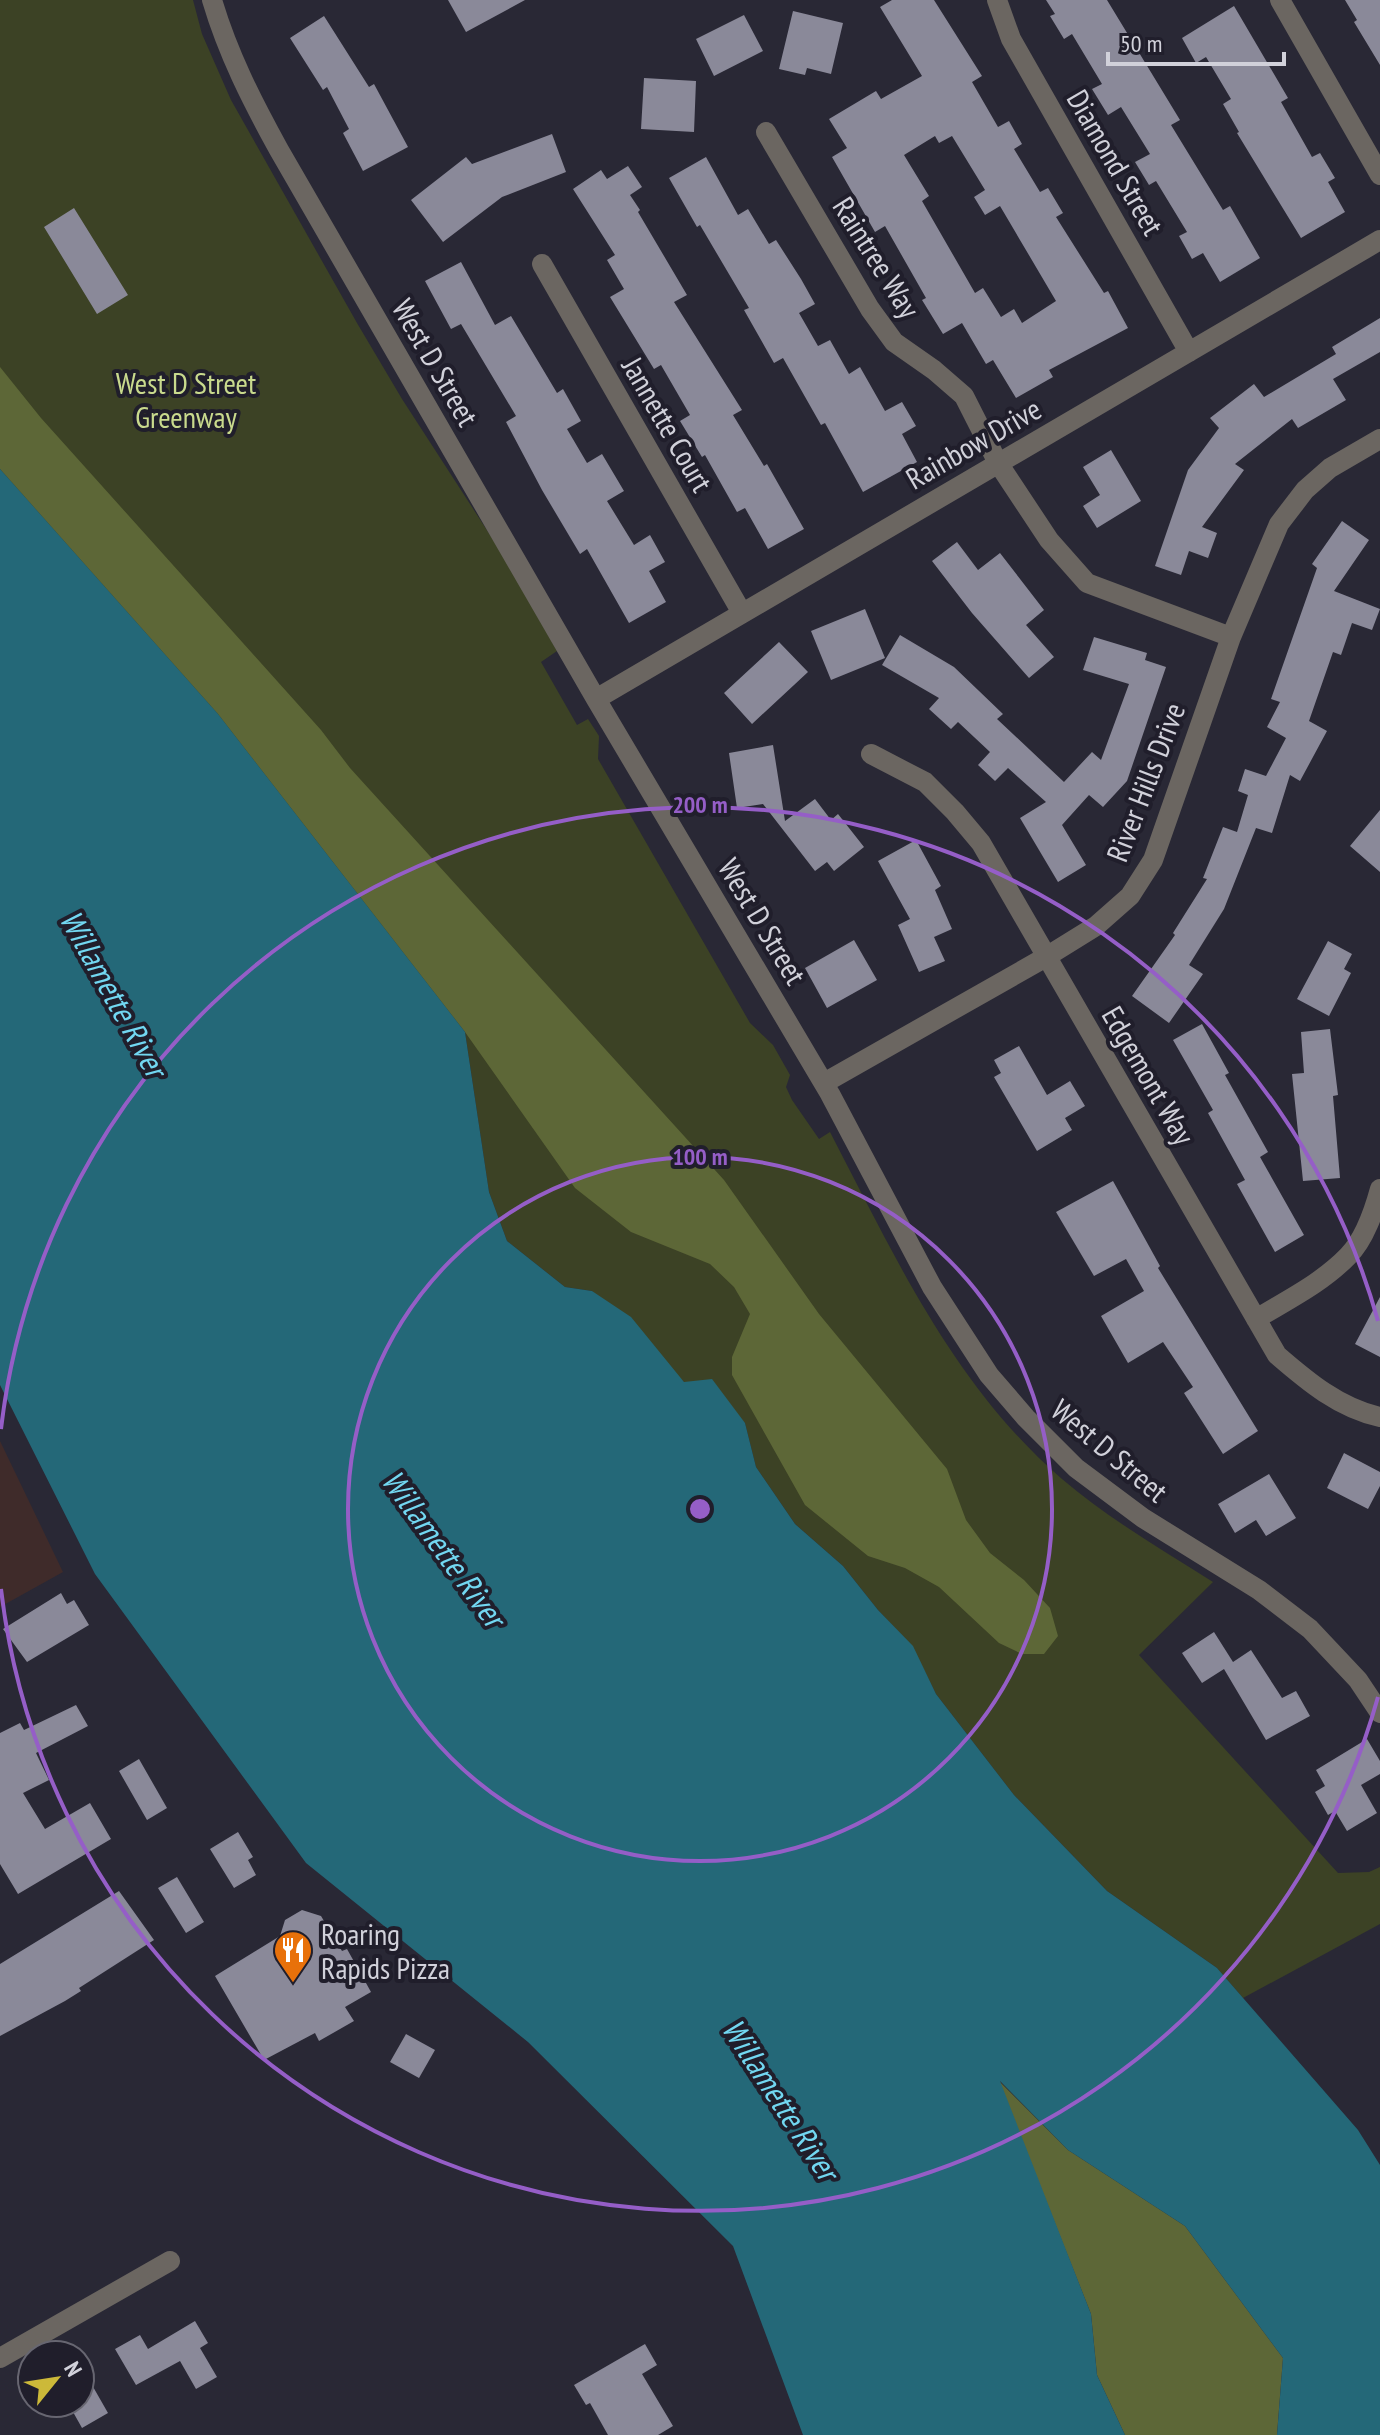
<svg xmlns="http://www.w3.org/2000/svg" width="1380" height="2435" font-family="'PT Sans Narrow',sans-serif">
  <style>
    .industrial { fill: #3f2b2a }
    .green { fill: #3c4225 }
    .forest { fill: #5d6737 }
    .water { fill: #246878 }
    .building { fill: #8a8999; fill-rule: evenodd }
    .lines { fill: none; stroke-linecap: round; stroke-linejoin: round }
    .minor { stroke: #6b6661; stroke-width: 20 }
    .ring { fill: none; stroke: #955ec7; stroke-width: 4 }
    .labels { text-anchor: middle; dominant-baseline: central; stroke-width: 8; stroke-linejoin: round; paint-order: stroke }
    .street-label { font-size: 30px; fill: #d1d1da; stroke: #201e2b }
    .park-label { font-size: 30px; fill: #c9da8d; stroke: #201e2b }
    .poi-label { font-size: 30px; fill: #d1d1da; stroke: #201e2b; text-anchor: start }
    .water-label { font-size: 32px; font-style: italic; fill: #72d7f1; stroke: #201e2b }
    .centre { fill: #955ec7; stroke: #201e2b; stroke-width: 4 }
    .ring-label { font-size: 24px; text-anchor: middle; font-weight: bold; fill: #955ec7; stroke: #201e2b; stroke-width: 8; stroke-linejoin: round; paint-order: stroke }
  </style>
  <rect width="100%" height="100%" fill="#292835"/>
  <path class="industrial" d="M 0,1441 L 63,1572 L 0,1607 Z"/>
  <path class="green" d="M 0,0 L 193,0 L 202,34 L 231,100 L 357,323 L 402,399 L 503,555 L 557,651 L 541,662 L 577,725 L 588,719 L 599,736 L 598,759 L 750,1023 L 773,1045 L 790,1075 L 786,1087 L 792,1100 L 819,1139 L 830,1132 C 895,1257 954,1386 1062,1479 C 1109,1519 1161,1549 1213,1582 L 1139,1655 L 1338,1873 L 1369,1872 L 1380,1867 L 1380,1924 L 1243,1998 L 1217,1968 L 1107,1891 L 1014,1795 L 936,1694 L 912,1646 L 878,1610 L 843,1566 L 795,1524 L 756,1467 L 745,1423 L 684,1382 L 592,1291 L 565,1287 L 507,1241 L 489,1192 L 465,1032 L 0,469 Z"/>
  <path class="forest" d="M 0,367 L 41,418 L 321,730 L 350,768 L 724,1180 L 819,1314 L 947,1469 L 966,1520 L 990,1553 L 1024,1580 L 1050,1608 L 1058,1636 L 1044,1654 L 1022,1654 L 999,1643 L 939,1587 L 905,1568 L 868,1556 L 805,1505 L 732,1375 L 732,1357 L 750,1314 L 734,1287 L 710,1264 L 631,1232 L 575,1188 L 465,1032 L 218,714 L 0,469 Z
    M 998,2080 L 1068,2150 L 1185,2226 L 1283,2358 L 1277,2435 L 1125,2435 L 1097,2375 L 1091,2314 Z"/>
  <path class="water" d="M 0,469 L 218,714 L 465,1032 L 489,1192 L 507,1241 L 565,1287 L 592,1291 L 631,1317 L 684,1382 L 712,1379 L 745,1423 L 756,1467 L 795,1524 L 843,1566 L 878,1610 L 913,1646 L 936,1694 L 1014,1795 L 1107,1891 L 1217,1968 L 1358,2130 L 1380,2165 L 1380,2435 L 1277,2435 L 1283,2358 L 1185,2226 L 1068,2150 L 1000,2081 L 1091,2314 L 1097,2375 L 1125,2435 L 803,2435 L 733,2246 L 528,2042 L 306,1863 L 95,1574 L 0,1385 Z"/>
  <path class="building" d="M 448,0 L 525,0 L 466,32 Z
    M 892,0 L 934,0 L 982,76 L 972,82 L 998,127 L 1009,121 L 1022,144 L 1014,149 L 1040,192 L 1048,188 L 1063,213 L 1056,217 L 1104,293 L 1108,291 L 1128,328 L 1049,370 L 1053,377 L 1016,398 L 993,360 L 986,364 L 962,323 L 943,334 L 922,300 L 926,298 L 885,226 L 875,232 L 832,157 L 847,148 L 829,119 L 876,91 L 881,99 L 922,76 L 880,7 ZM 935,136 L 939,143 L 952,136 L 985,190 L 974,197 L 985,215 L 1000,206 L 1056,301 L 1022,323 L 1014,309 L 1001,317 L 983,288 L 975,293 L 922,201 L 929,196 L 904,155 Z
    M 1046,0 L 1107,0 L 1180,120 L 1171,125 L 1223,210 L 1230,206 L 1260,258 L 1220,282 L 1203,253 L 1192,259 L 1179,236 L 1187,232 L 1156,181 L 1149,185 L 1135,162 L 1150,154 L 1121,107 L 1108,115 L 1092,89 L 1102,84 L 1072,34 L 1064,39 L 1050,16 L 1055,14 Z
    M 1345,0 L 1380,0 L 1380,65 L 1354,22 L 1357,20 Z
    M 1234,6 L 1288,98 L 1281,102 L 1312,157 L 1320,153 L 1335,178 L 1328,182 L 1345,212 L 1301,238 L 1237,133 L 1239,132 L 1223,104 L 1231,99 L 1206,57 L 1196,63 L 1182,38 Z
    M 793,11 L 843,23 L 831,74 L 807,68 L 805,75 L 779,69 Z
    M 744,15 L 763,51 L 714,76 L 696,39 Z
    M 324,16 L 369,87 L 374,84 L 408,147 L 363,171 L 343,133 L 349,129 L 327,87 L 323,90 L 290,38 Z
    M 644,78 L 696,81 L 694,132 L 641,129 Z
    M 552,134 L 566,172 L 502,197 L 443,242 L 411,200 L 466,157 L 472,164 Z
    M 706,157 L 738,215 L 748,209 L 769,244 L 776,240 L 801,279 L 815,304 L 799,313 L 818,346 L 830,340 L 849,374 L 860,367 L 885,411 L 902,402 L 916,426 L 902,434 L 917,462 L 863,492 L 825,423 L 821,425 L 783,358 L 774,363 L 744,310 L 749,308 L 700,225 L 697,227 L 669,178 Z
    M 628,166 L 642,187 L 630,195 L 640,210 L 638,212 L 687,295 L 674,302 L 742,410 L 733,415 L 764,466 L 767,464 L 804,529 L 768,549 L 745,508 L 737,512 L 705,455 L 702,457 L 680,421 L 690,415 L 661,365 L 654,369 L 610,297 L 624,289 L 607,260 L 615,255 L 573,189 L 601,170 L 607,179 Z
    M 74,208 L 128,295 L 97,314 L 44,227 Z
    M 461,262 L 495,325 L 511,316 L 557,393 L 563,389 L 581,421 L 567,429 L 587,463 L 602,454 L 624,491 L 607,501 L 634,545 L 650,535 L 665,562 L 649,571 L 666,602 L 629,623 L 587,549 L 580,554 L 542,490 L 506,422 L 516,416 L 461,324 L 451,329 L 425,281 Z
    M 1380,318 L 1380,352 L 1333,379 L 1346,400 L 1298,428 L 1292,419 L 1235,464 L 1244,470 L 1202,527 L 1217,533 L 1208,558 L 1189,551 L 1181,575 L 1155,566 L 1188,470 L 1219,428 L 1210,418 L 1254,384 L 1264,397 L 1336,354 L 1332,347 Z
    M 1111,450 L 1141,501 L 1097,528 L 1083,506 L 1100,495 L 1083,467 Z
    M 1342,521 L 1369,540 L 1334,591 L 1380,609 L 1372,630 L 1352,623 L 1341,655 L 1333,652 L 1309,721 L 1327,731 L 1300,781 L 1290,775 L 1272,833 L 1256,828 L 1224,909 L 1189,965 L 1203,974 L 1169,1023 L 1132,996 L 1175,935 L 1173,933 L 1207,879 L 1203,878 L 1223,827 L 1237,832 L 1248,795 L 1238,791 L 1245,769 L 1266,776 L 1286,738 L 1267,727 L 1280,702 L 1271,699 L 1317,568 L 1312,564 Z
    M 957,542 L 978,570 L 1000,553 L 1044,610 L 1026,625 L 1054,657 L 1029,678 L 972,613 L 932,561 Z
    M 865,609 L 885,658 L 831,680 L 811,631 Z
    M 900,635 L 954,667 L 1003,714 L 997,719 L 1064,782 L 1092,752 L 1101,760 L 1129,684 L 1083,670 L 1094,637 L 1147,653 L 1145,660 L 1166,667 L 1127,781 L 1103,807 L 1089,795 L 1062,825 L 1086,865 L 1058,882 L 1020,818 L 1046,802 L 1008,768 L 995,781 L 978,765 L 990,752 L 958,722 L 951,729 L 929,709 L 939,698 L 882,665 Z
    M 779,642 L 808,672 L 752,724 L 724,693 Z
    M 773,745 L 785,821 L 815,799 L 831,820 L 838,814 L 864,847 L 834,871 L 827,862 L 815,871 L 763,804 L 737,808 L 729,753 Z
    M 1380,810 L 1380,872 L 1350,846 Z
    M 916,840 L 941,886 L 935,890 L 952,929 L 934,937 L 945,961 L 919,972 L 898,925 L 910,919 L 878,861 Z
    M 854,940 L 877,980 L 827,1008 L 805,968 Z
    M 1328,941 L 1352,954 L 1344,969 L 1351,973 L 1329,1016 L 1297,999 Z
    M 1202,1024 L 1229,1073 L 1225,1075 L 1268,1152 L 1260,1157 L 1304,1235 L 1275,1252 L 1237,1184 L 1245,1180 L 1208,1113 L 1213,1110 L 1173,1040 Z
    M 1330,1029 L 1338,1095 L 1333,1096 L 1340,1178 L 1303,1181 L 1292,1074 L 1304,1073 L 1301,1032 Z
    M 1019,1046 L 1047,1095 L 1070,1081 L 1085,1106 L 1065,1118 L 1072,1130 L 1037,1151 L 994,1077 L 1001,1073 L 994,1060 Z
    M 1113,1181 L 1160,1266 L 1158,1268 L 1258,1431 L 1223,1454 L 1184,1393 L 1193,1387 L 1163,1342 L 1128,1363 L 1101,1316 L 1144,1291 L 1126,1259 L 1094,1276 L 1056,1212 Z
    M 1380,1297 L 1380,1357 L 1355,1344 Z
    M 1344,1453 L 1380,1472 L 1380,1486 L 1368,1509 L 1327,1488 Z
    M 1269,1474 L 1296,1518 L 1266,1536 L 1256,1520 L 1235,1533 L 1218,1504 Z
    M 61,1593 L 67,1604 L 74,1600 L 89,1625 L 27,1662 L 3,1629 Z
    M 1214,1632 L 1233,1662 L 1251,1650 L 1282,1698 L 1296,1691 L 1310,1716 L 1266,1740 L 1224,1669 L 1202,1683 L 1182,1653 Z
    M 76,1705 L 88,1726 L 36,1753 L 49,1780 L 23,1793 L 45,1829 L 90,1803 L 111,1839 L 18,1894 L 0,1864 L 0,1733 L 20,1723 L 24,1730 Z
    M 1367,1739 L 1380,1761 L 1380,1774 L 1361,1785 L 1377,1813 L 1347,1831 L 1335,1811 L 1328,1815 L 1315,1792 L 1325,1786 L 1316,1770 Z
    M 139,1759 L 167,1808 L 147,1820 L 119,1771 Z
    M 238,1832 L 253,1857 L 248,1860 L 256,1875 L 234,1888 L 210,1849 Z
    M 177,1877 L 204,1922 L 186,1933 L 158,1888 Z
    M 119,1891 L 154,1940 L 79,1988 L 81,1991 L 65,2001 L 0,2036 L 0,1964 Z
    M 302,1910 L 321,1916 L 342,1951 L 347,1949 L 371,1992 L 345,2007 L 354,2021 L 319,2041 L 315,2033 L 264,2060 L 215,1976 L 280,1936 L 285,1920 Z
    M 406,2034 L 435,2050 L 419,2078 L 390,2062 Z
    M 195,2321 L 208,2343 L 200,2348 L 217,2377 L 196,2389 L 180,2361 L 136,2385 L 115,2349 L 140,2335 L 148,2349 Z
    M 645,2344 L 657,2365 L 642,2374 L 673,2426 L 658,2435 L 608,2435 L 590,2403 L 586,2405 L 574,2385 Z
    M 80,2364 L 108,2413 L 82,2428 L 68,2403 L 80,2403 Z"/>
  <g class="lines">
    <path class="minor" d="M 212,0 C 228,54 252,101 279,150 L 596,699 L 830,1094 L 932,1287 L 989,1375 L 1026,1418 L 1076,1468 L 1143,1518 L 1259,1590 L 1310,1629 L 1358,1680 L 1380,1713
      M 997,0 L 1011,39 L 1189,352
      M 1280,0 L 1380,175
      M 766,132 L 870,309 L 894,342 L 934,370 L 964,396 L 998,463 L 1049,540 L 1087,583 L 1231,637
      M 542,264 L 742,613
      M 596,699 L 1380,240
      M 871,754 L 925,782 L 955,812 L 981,843 L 1277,1355 C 1307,1381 1339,1408 1380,1417
      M 824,1083 L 1046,957 L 1096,926 L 1130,896 L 1153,860 L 1231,637 L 1279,524 L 1305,490 L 1330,468 L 1380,439
      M 1256,1319 C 1287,1300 1322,1283 1348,1256 C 1365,1239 1374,1211 1380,1189
      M 0,2358 L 170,2261"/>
  </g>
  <g class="ring">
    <circle cx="700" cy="1509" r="352"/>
    <path d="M1378 1697A704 704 0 0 1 1 1589M1 1429A704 704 0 0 1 1378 1321"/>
  </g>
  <defs>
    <symbol id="restaurant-pin" viewBox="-11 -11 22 30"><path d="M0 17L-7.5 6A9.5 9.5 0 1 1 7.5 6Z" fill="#e8710a" stroke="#201e2b"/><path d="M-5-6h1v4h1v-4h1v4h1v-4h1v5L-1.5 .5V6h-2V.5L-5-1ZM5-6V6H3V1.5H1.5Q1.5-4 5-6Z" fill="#fff"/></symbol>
  </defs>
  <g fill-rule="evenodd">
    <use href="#restaurant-pin" x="271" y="1928" width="44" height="60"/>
  </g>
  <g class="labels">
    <g class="street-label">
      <text transform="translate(1116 162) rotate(60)">Diamond Street</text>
      <text transform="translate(877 257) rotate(58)">Raintree Way</text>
      <text transform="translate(436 362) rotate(60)">West D Street</text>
      <text transform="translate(668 424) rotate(60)">Jannette Court</text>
      <text transform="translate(973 443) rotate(-30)">Rainbow Drive</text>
      <text transform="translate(1145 782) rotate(-69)">River Hills Drive</text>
      <text transform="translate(763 921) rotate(59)">West D Street</text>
      <text transform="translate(1149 1075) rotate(60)">Edgemont Way</text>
      <text transform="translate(1110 1450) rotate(40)">West D Street</text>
    </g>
    <g class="park-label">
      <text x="186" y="382">West D Street<tspan x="186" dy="34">Greenway</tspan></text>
    </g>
    <g class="poi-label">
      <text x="321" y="1933">Roaring<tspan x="321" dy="34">Rapids Pizza</tspan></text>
    </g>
    <g class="water-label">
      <text transform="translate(114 993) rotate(61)">Willamette River</text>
      <text transform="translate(444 1548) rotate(54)">Willamette River</text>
      <text transform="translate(781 2099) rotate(57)">Willamette River</text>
    </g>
  </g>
  <circle cx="700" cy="1509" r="12" class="centre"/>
  <g class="ring-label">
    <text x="700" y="813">200 m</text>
    <text x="700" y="1165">100 m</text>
  </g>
  <g transform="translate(56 2379) rotate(60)"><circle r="38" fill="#201e2b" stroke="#676671" stroke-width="2"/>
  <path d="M0-6L14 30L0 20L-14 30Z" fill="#ccb939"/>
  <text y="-12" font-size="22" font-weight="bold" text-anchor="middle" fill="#d1d1da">N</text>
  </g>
  <path d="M1108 52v12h176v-12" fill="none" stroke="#d1d1da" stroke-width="4"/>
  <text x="1120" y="52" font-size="24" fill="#d1d1da" stroke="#201e2b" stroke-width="6" paint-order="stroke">50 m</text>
</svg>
